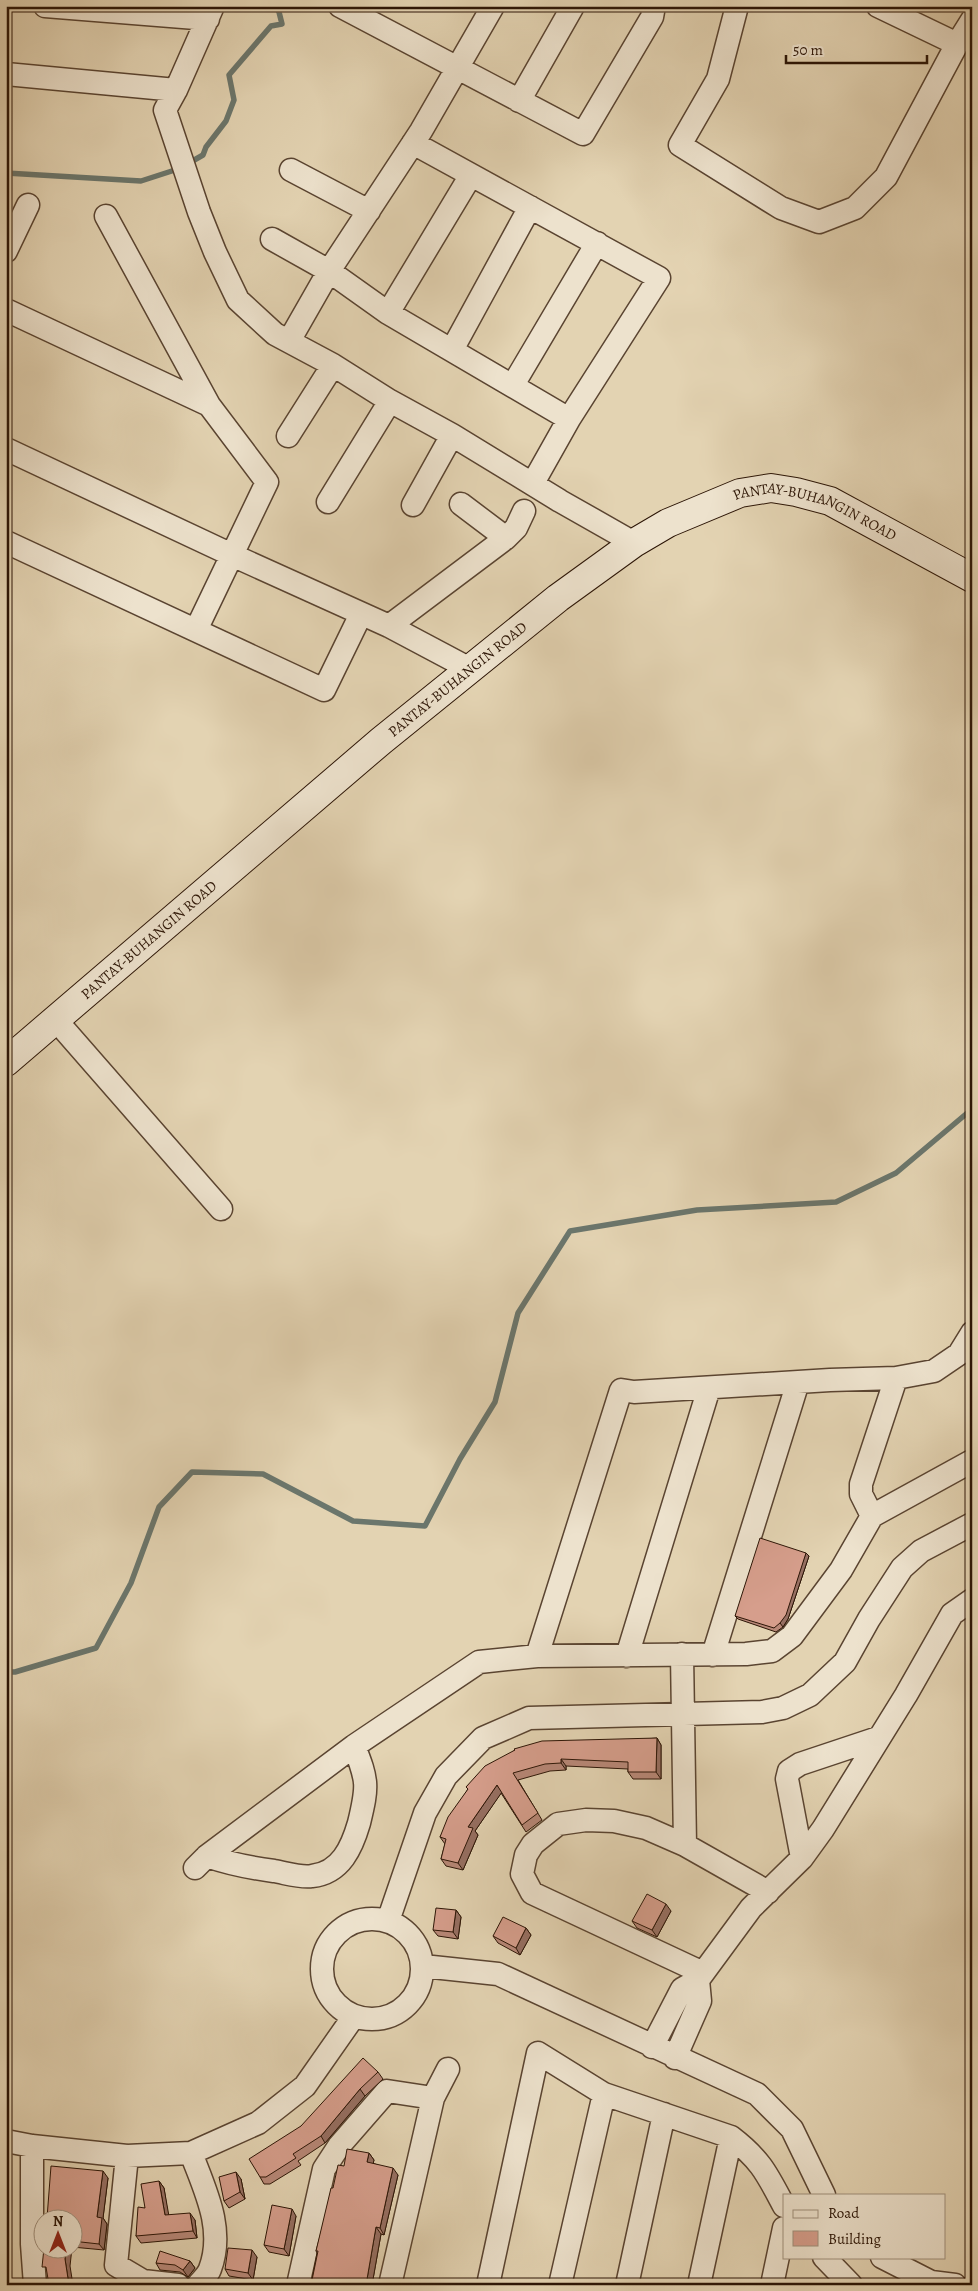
<svg xmlns="http://www.w3.org/2000/svg" width="978" height="2291" font-family="Alegreya,serif">
  <style>
    .lines { fill: none; stroke-linecap: round; stroke-linejoin: round }
    .stream { stroke: #6b766c; stroke-width: 5.5 }
    .street-casing { stroke: #5a4431; stroke-width: 25 }
    .secondary-casing { stroke: #2c1506; stroke-width: 30 }
    .street { stroke: #ede2cd; stroke-width: 22 }
    .secondary { stroke: #ede2cd; stroke-width: 28 }
    .wall { fill: #b88878; stroke: #2c1506 }
    .shaded-wall { fill: #966f62; stroke: #2c1506 }
    .building { fill: #d69e8c; stroke: #2c1506 }
    .labels { text-anchor: middle; dominant-baseline: central; stroke-width: 4; stroke-linejoin: round; paint-order: stroke }
    .street-label { font-size: 15px; fill: #2c1506; stroke: #ede2cd }
  </style>
  <rect width="100%" height="100%" fill="#e3d3b2"/>
  <filter id="stains"><feTurbulence type="fractalNoise" baseFrequency=".004" numOctaves="4"/><feColorMatrix values="0 0 0 0 .2 0 0 0 0 .09 0 0 0 0 .02 0 0 0 .5 -.17"/></filter>
  <radialGradient id="worn" r=".72"><stop offset=".6" stop-color="#630" stop-opacity="0"/><stop offset="1" stop-color="#630" stop-opacity=".3"/></radialGradient>
  <g class="lines">
    <path class="stream" d="M 189,163 L 203,155 L 206,147 L 226,121 L 234,100 L 229,75 L 271,26 L 282,24 L 279,12 L 275,6
      M 6,173 L 141,181 L 178,169
      M 6,1672 L 15,1672 L 96,1648 L 131,1583 L 159,1507 L 192,1472 L 263,1474 L 353,1521 L 425,1526 L 460,1459 L 495,1402 L 518,1313 L 570,1231 L 697,1210 L 836,1202 L 896,1173 L 972,1109"/>
    <defs>
      <path id="street" d="M 45,6 L 208,19
        M 213,6 L 176,90 L 165,110 L 199,212 L 215,252 L 238,300 L 275,334 L 333,365 L 288,436
        M 340,6 L 583,134 L 652,17 L 654,6
        M 737,6 L 718,79 L 680,145 L 781,208 L 819,222 L 855,208 L 886,177 L 957,44 L 972,20
        M 878,6 L 957,44
        M 6,74 L 176,90
        M 519,101 L 573,6
        M 291,170 L 369,211
        M 106,216 L 209,405 L 267,482 L 196,630
        M 272,239 L 329,271 L 388,313 L 569,419 L 659,278 L 413,143
        M 6,251 L 28,205
        M 6,310 L 209,405
        M 388,313 L 471,175
        M 289,341 L 329,271 L 421,131 L 493,6
        M 452,350 L 530,207
        M 333,365 L 390,401
        M 513,385 L 597,243
        M 452,435 L 560,501 L 634,543
        M 6,449 L 232,555 L 389,626 L 470,669
        M 533,483 L 569,419
        M 328,502 L 390,401 L 452,435 L 413,505
        M 461,504 L 506,538
        M 6,542 L 324,690 L 361,614
        M 389,626 L 506,538 L 516,528 L 524,511
        M 55,1019 L 221,1209
        M 872,1516 L 861,1494 L 861,1484 L 896,1378
        M 682,1654 L 685,1845
        M 713,1655 L 798,1382
        M 537,1656 L 621,1390 L 634,1392 L 830,1380 L 896,1378 L 934,1371 L 959,1354 L 972,1333
        M 627,1656 L 709,1388
        M 207,1856 C 230,1864 251,1868 274,1871 C 286,1873 301,1878 312,1876 C 341,1873 352,1847 359,1823 C 368,1786 368,1781 354,1746
        M 802,1858 L 787,1779 L 789,1771 L 800,1764 L 878,1738
        M 195,1868 L 207,1856 L 354,1746 L 479,1662 L 537,1656 L 746,1654 L 772,1651 L 792,1636 L 841,1570 L 872,1516 L 972,1461
        M322 1969a50 50 0 1 1 100 0a50 50 0 1 1-100 0Z
        M 388,1921 L 425,1813 L 446,1776 L 483,1738 L 529,1718 L 762,1712 L 783,1708 L 810,1695 L 845,1662 L 869,1619 L 902,1568 L 921,1551 L 972,1524
        M 423,1966 L 498,1974 L 757,2094 L 792,2129 L 824,2195
        M 703,1973 L 532,1893 L 522,1874 L 526,1855 L 533,1844 L 558,1824 L 586,1820 L 614,1821 L 646,1828 L 685,1845 L 768,1892
        M 652,2047 L 682,1989 L 698,1980 L 751,1908 L 802,1858 L 823,1829 L 906,1695 L 952,1614 L 972,1600
        M 675,2058 L 700,2001 L 698,1980
        M 6,2141 L 32,2146 L 127,2156 L 191,2153 L 258,2123 L 305,2086 L 354,2016
        M 32,2146 L 32,2244 L 35,2285
        M 191,2153 C 205,2190 225,2229 210,2269 C 208,2275 202,2280 198,2285
        M 127,2156 L 116,2265 L 143,2281 L 178,2285
        M 824,2257 L 851,2285
        M 882,2257 L 931,2282 L 955,2285
        M 298,2285 L 324,2169 L 339,2146 L 387,2091 L 433,2098
        M 390,2285 L 433,2098 L 448,2069
        M 488,2285 L 538,2053 L 604,2094 L 731,2137 C 761,2160 767,2174 784,2206
        M 560,2285 L 604,2094
        M 627,2285 L 664,2114
        M 699,2285 L 731,2137
        M 772,2285 L 784,2228"/>
      <g id="secondary">
        <path id="s1" d="M 6,1062 L 381,741 L 558,598 L 634,543 L 668,523 L 740,493 L 771,488 L 796,492 L 830,501 L 972,578"/>
      </g>
    </defs>
    <use href="#street" class="street-casing"/>
    <use href="#secondary" class="secondary-casing"/>
    <use href="#street" class="street"/>
    <use href="#secondary" class="secondary"/>
  </g>
  <path class="wall" d="M 806,1553 L 809,1556 L 788,1619 L 783,1627 L 776,1632 L 738,1619 L 735,1616 Z
    M 657,1738 L 661,1745 L 661,1779 L 633,1779 L 628,1772 L 628,1769 L 566,1766 L 566,1770 L 550,1771 L 518,1780 L 542,1820 L 526,1832 L 501,1793 L 475,1831 L 478,1835 L 463,1870 L 446,1866 L 441,1859 L 445,1844 L 440,1837 L 468,1789 L 466,1787 L 515,1750 Z
    M 456,1910 L 461,1917 L 458,1939 L 438,1936 L 433,1930 Z
    M 671,1911 L 657,1937 L 637,1928 L 632,1921 Z
    M 526,1928 L 531,1935 L 520,1955 L 498,1943 L 493,1936 Z
    M 378,2072 L 383,2079 L 365,2096 L 325,2143 L 298,2161 L 301,2165 L 270,2184 L 264,2184 L 260,2177 L 301,2126 Z
    M 369,2153 L 374,2160 L 373,2163 L 398,2175 L 384,2235 L 381,2234 L 372,2285 L 311,2285 L 317,2253 L 316,2251 L 333,2188 Z
    M 108,2178 L 103,2218 L 107,2224 L 104,2250 L 72,2247 L 72,2218 Z
    M 241,2179 L 245,2199 L 229,2208 L 224,2201 Z
    M 159,2181 L 164,2188 L 168,2215 L 195,2220 L 197,2238 L 141,2243 L 136,2236 L 145,2208 Z
    M 296,2216 L 289,2256 L 269,2252 L 264,2245 Z
    M 257,2257 L 253,2280 L 229,2276 L 225,2269 Z
    M 190,2261 L 195,2268 L 188,2277 L 180,2272 L 160,2270 L 156,2263 Z"/>
  <path class="shaded-wall" d="M 806,1553 L 809,1556 L 788,1619 L 783,1627 L 780,1623 Z
    M 657,1738 L 661,1745 L 661,1779 L 656,1772 Z
    M 561,1759 L 566,1766 L 566,1770 L 561,1763 Z
    M 497,1785 L 502,1792 L 475,1831 L 478,1835 L 463,1870 L 458,1863 L 468,1827 Z
    M 666,1904 L 671,1911 L 657,1937 L 652,1930 Z
    M 456,1910 L 461,1917 L 458,1939 L 453,1932 Z
    M 526,1928 L 531,1935 L 520,1955 L 516,1948 Z
    M 360,2089 L 365,2096 L 325,2143 L 321,2136 Z
    M 369,2153 L 374,2160 L 372,2169 L 367,2162 Z
    M 393,2168 L 398,2175 L 384,2235 L 380,2228 Z
    M 103,2171 L 108,2178 L 103,2218 L 107,2224 L 104,2250 L 99,2244 L 97,2217 Z
    M 236,2172 L 241,2179 L 245,2199 L 240,2192 Z
    M 159,2181 L 164,2188 L 170,2222 L 165,2215 Z
    M 292,2209 L 296,2216 L 289,2256 L 284,2249 Z
    M 190,2213 L 195,2220 L 197,2238 L 193,2231 Z
    M 376,2227 L 381,2234 L 372,2285 L 366,2285 Z
    M 66,2248 L 72,2248 L 70,2266 L 73,2285 L 69,2285 L 65,2259 Z
    M 252,2250 L 257,2257 L 253,2280 L 248,2273 Z
    M 190,2261 L 195,2268 L 188,2277 L 183,2270 Z"/>
  <path class="building" d="M 760,1538 L 806,1553 L 786,1615 L 780,1623 L 774,1628 L 735,1616 Z
    M 657,1738 L 656,1772 L 628,1772 L 628,1762 L 561,1759 L 561,1763 L 545,1764 L 513,1773 L 538,1813 L 522,1825 L 497,1785 L 468,1827 L 473,1828 L 458,1863 L 441,1859 L 446,1839 L 440,1837 L 448,1817 L 468,1789 L 466,1787 L 485,1766 L 515,1750 L 514,1749 L 542,1741 Z
    M 647,1894 L 666,1904 L 652,1930 L 632,1921 Z
    M 436,1908 L 456,1910 L 453,1932 L 433,1930 Z
    M 503,1917 L 526,1928 L 516,1948 L 493,1936 Z
    M 363,2058 L 378,2072 L 360,2089 L 321,2136 L 293,2154 L 296,2158 L 266,2177 L 260,2177 L 249,2159 L 301,2126 Z
    M 347,2149 L 369,2153 L 367,2162 L 393,2168 L 380,2228 L 376,2227 L 366,2285 L 345,2285 L 332,2282 L 331,2285 L 311,2285 L 318,2251 L 316,2251 L 331,2188 L 333,2188 L 338,2165 L 344,2166 Z
    M 51,2166 L 103,2171 L 97,2217 L 102,2218 L 99,2244 L 72,2241 L 72,2218 L 47,2218 Z
    M 236,2172 L 240,2192 L 224,2201 L 219,2177 Z
    M 159,2181 L 165,2215 L 190,2213 L 193,2231 L 136,2236 L 138,2207 L 145,2208 L 141,2184 Z
    M 272,2205 L 292,2209 L 284,2249 L 264,2245 Z
    M 44,2248 L 66,2248 L 65,2259 L 69,2285 L 49,2285 L 46,2267 L 42,2267 Z
    M 228,2248 L 252,2250 L 248,2273 L 225,2269 Z
    M 160,2251 L 190,2261 L 183,2270 L 175,2265 L 156,2263 Z"/>
  <g class="labels">
    <g class="street-label">
      <text stroke="none"><textPath href="#s1" startOffset="1012">PANTAY-BUHANGIN ROAD</textPath></text>
      <text stroke="none"><textPath href="#s1" startOffset="592">PANTAY-BUHANGIN ROAD</textPath></text>
      <text stroke="none"><textPath href="#s1" startOffset="188">PANTAY-BUHANGIN ROAD</textPath></text>
    </g>
  </g>
  <rect width="978" height="2291" fill="none" stroke="#e3d3b2" stroke-width="25"/>
  <rect x="8" y="8" width="963" height="2276" fill="none" stroke="#2c1506" stroke-width="2.5"/>
  <rect x="12" y="12" width="953" height="2266" fill="none" stroke="#2c1506"/>
  <rect x="783" y="2194" width="162" height="65" fill="#ede2cd" stroke="#a0907d"/>
  <rect x="793" y="2210" width="25" height="8" fill="#ede2cd" stroke="#a0907d"/>
  <text x="828" y="2218" font-size="15" fill="#2c1506">Road</text>
  <rect x="793" y="2231" width="25" height="15" fill="#d69e8c" stroke="#a0907d"/>
  <text x="828" y="2244" font-size="15" fill="#2c1506">Building</text>
  <g transform="translate(58 2234)"><circle r="24" fill="#ede2cd" stroke="#a0907d"/>
  <path d="M0-4L9 19L0 12L-9 19Z" fill="#8f2418"/>
  <text y="-8" font-size="14" font-weight="bold" text-anchor="middle" fill="#2c1506">N</text>
  </g>
  <path d="M786 55v8h141v-8" fill="none" stroke="#2c1506" stroke-width="2.5"/>
  <text x="793" y="55" font-size="15" fill="#2c1506" stroke="#ede2cd" stroke-width="4" paint-order="stroke">50 m</text>
  <rect width="100%" height="100%" filter="url(#stains)"/>
  <rect width="100%" height="100%" fill="url(#worn)"/>
</svg>
